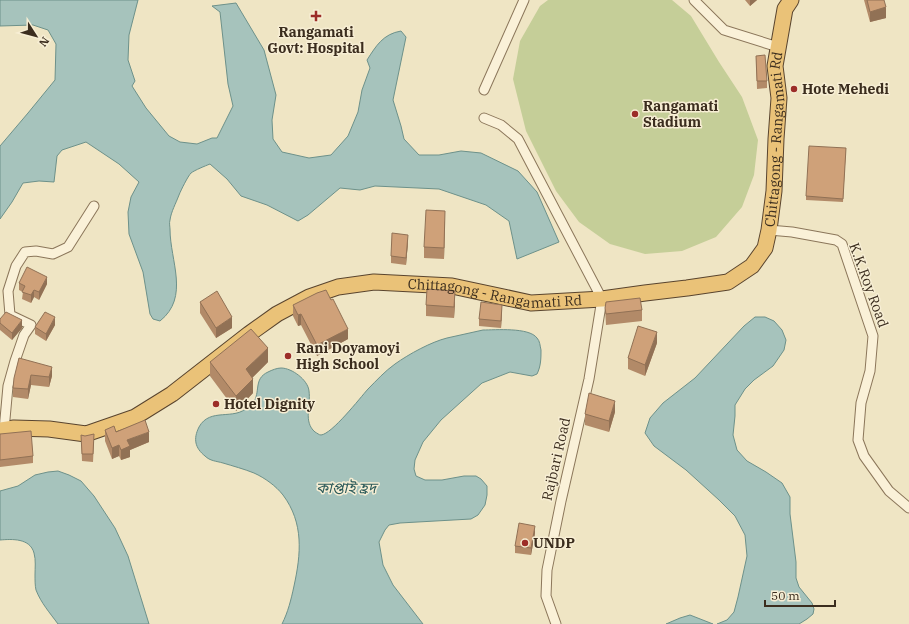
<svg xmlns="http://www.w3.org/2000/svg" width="909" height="624" font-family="'IBM Plex Serif','Noto Sans Bengali',serif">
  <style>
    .green { fill: #c5ce98 }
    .water { fill: #a6c3bc; stroke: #6d918a }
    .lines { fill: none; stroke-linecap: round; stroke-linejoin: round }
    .minor-casing { stroke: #8b765a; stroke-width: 11 }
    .trunk-casing { stroke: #59442e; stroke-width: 17 }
    .minor { stroke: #faf1d8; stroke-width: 9 }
    .trunk { stroke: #eac278; stroke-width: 15 }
    .wall { fill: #b28a68 }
    .shaded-wall { fill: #917155 }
    .building { fill: #cfa179; stroke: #917155 }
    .poi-dot { fill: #9c2d28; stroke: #f7eed4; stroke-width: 1.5 }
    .labels { text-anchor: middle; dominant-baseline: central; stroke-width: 3; stroke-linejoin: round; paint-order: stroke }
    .poi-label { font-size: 14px; font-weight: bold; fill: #3b2d1e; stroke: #f7eed4; text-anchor: start }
    .street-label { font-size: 14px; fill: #3b2d1e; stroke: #f7eed4 }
    .water-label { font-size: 15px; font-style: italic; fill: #2d5b5a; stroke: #f7eed4 }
  </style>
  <rect width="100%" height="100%" fill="#efe5c4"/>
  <path class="green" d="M 548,0 L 672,0 L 691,16 L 719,62 L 742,97 L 758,140 L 754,175 L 742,207 L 716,237 L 682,251 L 645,254 L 610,244 L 579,222 L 556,191 L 526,131 L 513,79 L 520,41 L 540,6 Z"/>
  <path class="water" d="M 0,0 L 138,0 L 129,35 L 128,60 L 135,81 L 132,86 L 146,108 L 169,136 L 180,142 L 197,144 L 212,138 L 217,138 L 233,106 L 228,84 L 220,12 L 212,6 L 236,3 L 264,50 L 276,95 L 272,120 L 273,139 L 282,152 L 309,158 L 331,155 L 348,136 L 358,112 L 362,90 L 370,68 L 367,60 C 376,46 383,34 401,31 L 406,37 L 393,100 L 401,126 L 404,139 L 419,155 L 439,155 L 461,151 L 481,153 L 518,171 L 537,192 L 559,242 L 517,259 L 509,221 L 486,205 L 439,189 L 375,186 L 360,190 L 340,188 L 308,215 L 298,221 L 267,205 L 241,196 L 227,179 L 210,164 C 205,166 195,170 191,173 C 188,176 181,190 179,195 C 176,203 171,212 170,220 C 169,223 170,227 170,229 C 170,261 190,297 160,321 L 153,319 L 150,314 L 143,272 L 129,234 L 128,212 L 131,197 L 139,182 L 119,164 L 86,142 L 62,150 L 57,156 L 54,182 L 39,181 L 23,183 L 12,202 L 0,219 L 0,146 L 28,113 L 55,80 L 56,44 L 48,30 L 33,25 L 0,26 Z
    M 755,317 L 765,317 L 774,321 L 782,330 L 786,340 L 784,350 L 773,366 L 754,380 L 745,389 L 735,405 L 735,416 L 733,435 L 737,450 L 747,461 L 766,472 L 782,483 L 790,497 L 790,514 L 796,562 L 796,578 L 799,587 L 812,603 L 814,609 L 813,614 L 807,619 L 799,624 L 717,624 L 727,620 L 734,612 L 738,597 L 747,556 L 745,535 L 735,516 L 719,500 L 686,470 L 654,446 L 645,433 L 650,418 L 663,403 L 695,378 L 744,326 Z
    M 483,330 C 495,330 529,327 537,338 C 540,341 540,346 541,350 C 541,358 541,366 537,374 L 532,376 L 510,372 L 482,383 L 441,420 L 423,442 L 415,460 L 414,469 L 416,476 L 425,480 L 442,480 L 464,476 L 476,476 L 481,479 L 487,486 L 487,495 L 485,505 L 478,515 L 471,519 L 400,523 L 389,525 L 385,530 L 379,542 L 383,565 L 393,585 L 423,624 L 282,624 C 288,612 291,600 294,586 C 301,554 304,523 283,495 C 276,486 265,478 254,473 C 244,469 233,466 223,463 C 216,461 210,461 205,456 C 195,448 193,439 199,427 C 210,407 234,421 248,407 C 250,406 251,404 253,403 C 261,392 253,379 268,372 C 272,370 277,368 281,368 C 292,368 308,380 309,391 C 311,405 303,422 315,432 C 317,433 319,435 321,435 C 332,434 360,398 368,389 C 376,381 385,371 395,364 C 409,354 431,342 447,338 C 459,335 471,333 483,330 Z
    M 58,471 L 69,475 L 81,481 L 94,496 L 115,528 L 128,556 L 149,624 L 58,624 C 50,613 41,603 36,590 C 35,586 35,580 35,575 C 35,568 36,560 34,553 C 30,538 12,539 0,540 L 0,491 L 18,486 L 35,475 L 48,472 Z
    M 690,615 L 713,624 L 666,624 L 680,618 Z"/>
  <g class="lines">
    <defs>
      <path id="minor" d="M 694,0 L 724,30 L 778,47
        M 484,90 L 524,0
        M 484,118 L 501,125 L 518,139 L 602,299 L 589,379 L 561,501 L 547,570 L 546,596 L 556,624
        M 769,230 L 792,232 L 836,240 L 842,244 L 873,336 L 870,371 L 861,403 L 858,440 L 864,456 L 889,491 L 909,508
        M 4,430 L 8,386 L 15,361 L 24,335 L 31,325 L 10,315 L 8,291 L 16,266 L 25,252 L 36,251 L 53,254 L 68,247 L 94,206"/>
      <g id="trunk">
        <path id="s1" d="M 0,430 L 14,428 L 49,429 L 86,434 L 135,417 L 172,394 L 249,334 L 277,314 L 309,297 L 338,287 L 374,282 L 452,286 L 531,303 L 602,299 L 645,293 L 687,288 L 728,282 L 752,266 L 765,248 L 769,230 L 774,191 L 776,139 L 779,98 L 775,66 L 785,9 L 791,0"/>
      </g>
    </defs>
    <use href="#minor" class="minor-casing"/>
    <use href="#trunk" class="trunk-casing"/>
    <use href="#minor" class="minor"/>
    <use href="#trunk" class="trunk"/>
  </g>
  <path class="wall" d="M 745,0 L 757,0 L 750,6 Z
    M 864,0 L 884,0 L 886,18 L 870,22 Z
    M 756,56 L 767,81 L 767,88 L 757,89 Z
    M 846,148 L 843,202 L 806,200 L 806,196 Z
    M 445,221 L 444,259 L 424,258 L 424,247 Z
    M 408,242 L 406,265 L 391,263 L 391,256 Z
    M 19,283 L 47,284 L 39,300 L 34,297 L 31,303 L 22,299 L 23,292 L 19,290 Z
    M 200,302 L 232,328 L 216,338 L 200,313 Z
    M 455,302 L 454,318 L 426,316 L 426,305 Z
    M 293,305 L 348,339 L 317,356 L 301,325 L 298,326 L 293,316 Z
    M 605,308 L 642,310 L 642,321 L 606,325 Z
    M 502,312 L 501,328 L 479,326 L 479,319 Z
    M 0,319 L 22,328 L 12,340 L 0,330 Z
    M 55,325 L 46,341 L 35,334 L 35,327 Z
    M 657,343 L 645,376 L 628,369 L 628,358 Z
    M 19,358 L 52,376 L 49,387 L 31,385 L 28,399 L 13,397 L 13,388 Z
    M 210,362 L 268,362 L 252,378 L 253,393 L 236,411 L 210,376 Z
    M 615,412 L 609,432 L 585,425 L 585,414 Z
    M 105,430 L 116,432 L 149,442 L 130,450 L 130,457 L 121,460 L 119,456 L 112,459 L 105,441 Z
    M 0,434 L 33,456 L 33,463 L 0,467 Z
    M 81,435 L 94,442 L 93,462 L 82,461 Z
    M 535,533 L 531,555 L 515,553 L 515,546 Z"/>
  <path class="shaded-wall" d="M 750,0 L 757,0 L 750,6 Z
    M 886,7 L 886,18 L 870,22 L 870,12 Z
    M 445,211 L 445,221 L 444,259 L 444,248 Z
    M 408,235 L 408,242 L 406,265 L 406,258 Z
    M 47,277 L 47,284 L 39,300 L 39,292 Z
    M 34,290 L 34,297 L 31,303 L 31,295 Z
    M 455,291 L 455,302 L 454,318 L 454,307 Z
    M 502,305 L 502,312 L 501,328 L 501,321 Z
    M 301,314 L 301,325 L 298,326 L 298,315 Z
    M 55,317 L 55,325 L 46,341 L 46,334 Z
    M 232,317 L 232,328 L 216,338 L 216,328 Z
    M 22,320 L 22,328 L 12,340 L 12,333 Z
    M 348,329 L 348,339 L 317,356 L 317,345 Z
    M 657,332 L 657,343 L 645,376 L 645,365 Z
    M 268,348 L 268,362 L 246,384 L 246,369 Z
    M 52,367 L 52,376 L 49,387 L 49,377 Z
    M 31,375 L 31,385 L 28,399 L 28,389 Z
    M 253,379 L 253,393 L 236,411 L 236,396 Z
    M 615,401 L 615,412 L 609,432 L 609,421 Z
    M 149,432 L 149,442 L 130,450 L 130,457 L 121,460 L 121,450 L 127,440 Z
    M 119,445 L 119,456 L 112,459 L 112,448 Z
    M 535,526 L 535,533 L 531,555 L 531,548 Z"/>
  <path class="building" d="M 867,0 L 884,0 L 886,7 L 870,12 Z
    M 765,55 L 767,81 L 757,81 L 756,56 Z
    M 809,146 L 846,148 L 843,199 L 806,196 Z
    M 426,210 L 445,211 L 444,248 L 424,247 Z
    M 392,233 L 408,235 L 406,258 L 391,256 Z
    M 27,267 L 47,277 L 39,292 L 34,290 L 31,295 L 22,292 L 25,286 L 19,283 Z
    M 427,289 L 455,291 L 454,307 L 426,305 Z
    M 326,290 L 331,300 L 333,299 L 348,329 L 317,345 L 301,314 L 298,315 L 293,305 L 317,293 Z
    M 217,291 L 232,317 L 216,328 L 200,302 Z
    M 640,298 L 642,310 L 606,314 L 605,308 L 606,302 Z
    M 481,302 L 502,305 L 501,321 L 479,319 Z
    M 6,312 L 22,320 L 12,333 L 0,323 L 0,319 Z
    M 45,312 L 55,317 L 46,334 L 35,327 Z
    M 638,326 L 657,332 L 645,365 L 628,358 Z
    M 251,329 L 268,348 L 246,369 L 253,379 L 236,396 L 210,362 Z
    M 19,358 L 52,367 L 49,377 L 31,375 L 28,389 L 13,388 L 14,378 Z
    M 589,393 L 615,401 L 609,421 L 585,414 Z
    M 145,420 L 149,432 L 127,440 L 130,446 L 121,450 L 119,445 L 112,448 L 105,430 L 114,426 L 116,432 Z
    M 31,431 L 33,456 L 0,460 L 0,434 Z
    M 94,434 L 93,454 L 82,454 L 81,435 L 85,436 Z
    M 519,523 L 535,526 L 531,548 L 515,546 Z"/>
  <g class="poi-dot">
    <path d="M314 10h4v4h4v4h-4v4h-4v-4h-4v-4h4z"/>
    <circle cx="794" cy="89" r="4"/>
    <circle cx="635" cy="114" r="4"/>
    <circle cx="288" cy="356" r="4"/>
    <circle cx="216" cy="404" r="4"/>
    <circle cx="525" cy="543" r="4"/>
  </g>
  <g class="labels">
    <g class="poi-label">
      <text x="316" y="32" text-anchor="middle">Rangamati<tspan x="316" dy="16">Govt: Hospital</tspan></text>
      <text x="802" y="89">Hote Mehedi</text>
      <text x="643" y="106">Rangamati<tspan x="643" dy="16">Stadium</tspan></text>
      <text x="296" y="348">Rani Doyamoyi<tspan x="296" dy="16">High School</tspan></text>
      <text x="224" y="404">Hotel Dignity</text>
      <text x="533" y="543">UNDP</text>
    </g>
    <g class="street-label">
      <text stroke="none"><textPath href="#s1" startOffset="935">Chittagong - Rangamati Rd</textPath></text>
      <text transform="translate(869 285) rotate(70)">K.K.Roy Road</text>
      <text stroke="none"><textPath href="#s1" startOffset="539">Chittagong - Rangamati Rd</textPath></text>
      <text transform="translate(556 459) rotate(-77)">Rajbari Road</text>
    </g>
    <g class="water-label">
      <text x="346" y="487">কাপ্তাই হ্রদ</text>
    </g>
  </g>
  <g transform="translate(36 36) rotate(126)" stroke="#f7eed4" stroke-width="3" paint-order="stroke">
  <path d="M0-3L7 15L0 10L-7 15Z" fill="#3b2d1e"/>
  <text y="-6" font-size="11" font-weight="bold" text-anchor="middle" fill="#3b2d1e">N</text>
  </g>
  <path d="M765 600v6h70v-6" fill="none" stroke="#3b2d1e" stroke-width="2"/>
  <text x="771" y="600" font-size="12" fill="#3b2d1e" stroke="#f7eed4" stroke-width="3" paint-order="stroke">50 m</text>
</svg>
